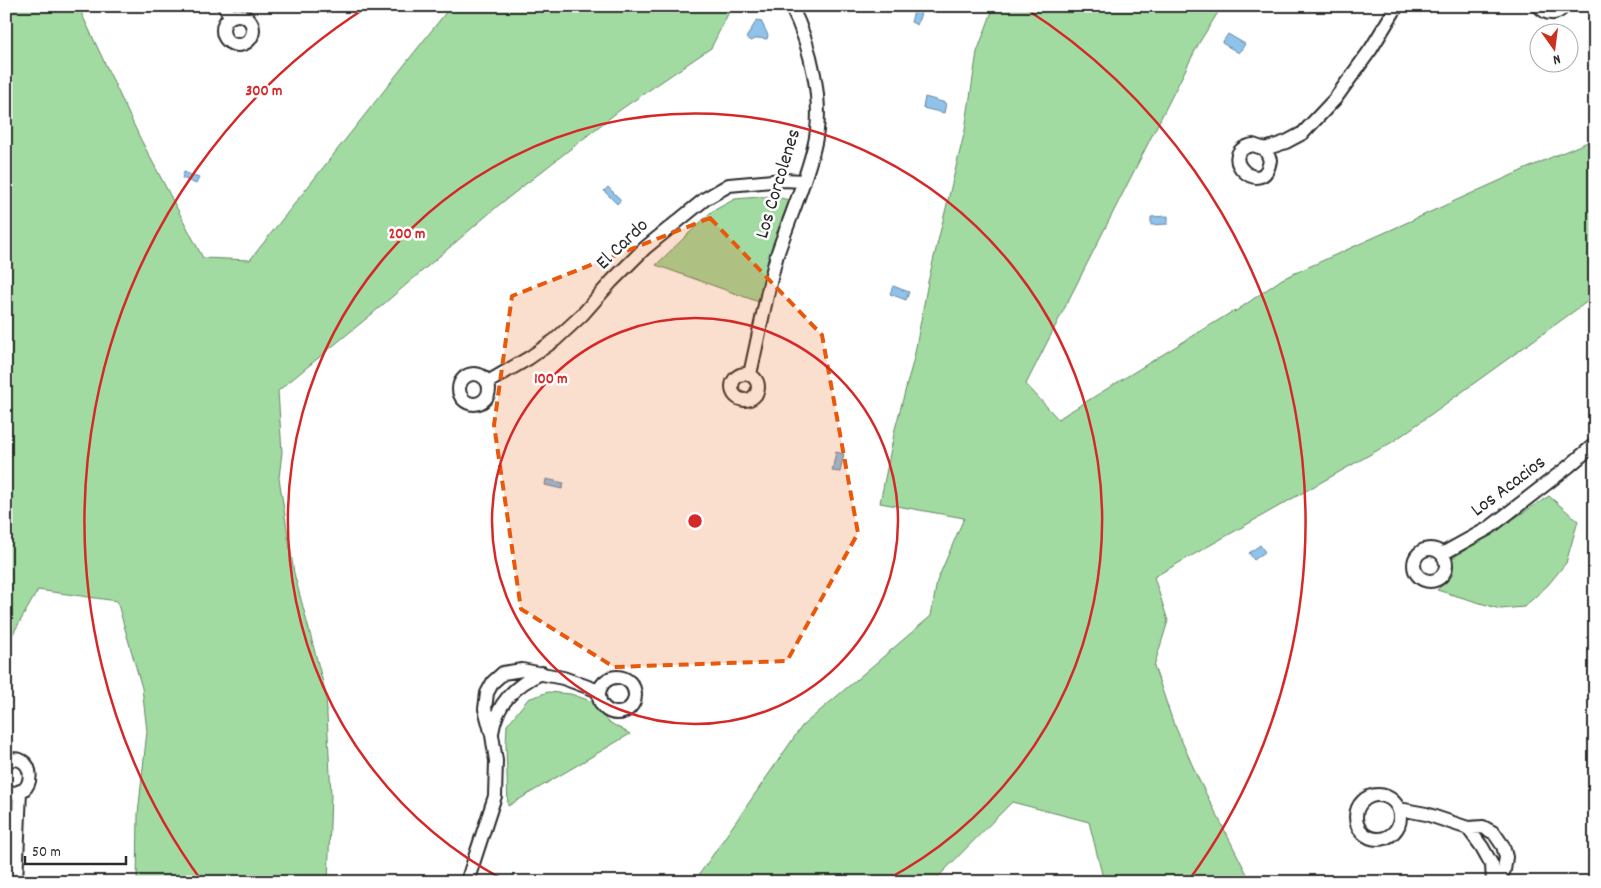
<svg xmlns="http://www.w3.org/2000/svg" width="1601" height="888" font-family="Dekko,sans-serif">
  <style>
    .green { fill: #a1dba1; stroke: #668366 }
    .water { fill: #8fc3ec; stroke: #67869f }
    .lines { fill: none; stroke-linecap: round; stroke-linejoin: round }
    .street-casing { stroke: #2b2b2b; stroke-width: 16 }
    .street { stroke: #fff; stroke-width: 12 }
    .marked { fill: #e8590c; fill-opacity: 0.2; stroke: #e8590c; stroke-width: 4; stroke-dasharray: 10 6; stroke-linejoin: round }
    .ring { fill: none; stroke: #d62828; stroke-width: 2.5 }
    .labels { text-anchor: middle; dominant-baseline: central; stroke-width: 5; stroke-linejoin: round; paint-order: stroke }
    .street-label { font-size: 20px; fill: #2b2b2b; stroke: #fff }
    .centre { fill: #d62828; stroke: #fff; stroke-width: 2.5 }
    .ring-label { font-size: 15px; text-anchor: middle; font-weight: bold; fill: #d62828; stroke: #fff; stroke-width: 5; stroke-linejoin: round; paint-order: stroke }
  </style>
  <rect width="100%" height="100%" fill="#fff"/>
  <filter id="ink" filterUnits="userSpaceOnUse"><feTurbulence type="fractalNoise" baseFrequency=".02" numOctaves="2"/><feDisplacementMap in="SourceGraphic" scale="10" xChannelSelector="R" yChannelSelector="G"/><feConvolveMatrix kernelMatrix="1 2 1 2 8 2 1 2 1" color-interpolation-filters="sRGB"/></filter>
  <g filter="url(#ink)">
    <path class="green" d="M 6,6 L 78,6 L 140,138 L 203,258 L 250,260 L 451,6 L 732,6 L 711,48 L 620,110 L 499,205 L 372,314 L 278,391 L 282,452 L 279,478 L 294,573 L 326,694 L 331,795 L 328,882 L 137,882 L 138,814 L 147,731 L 142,688 L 117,601 L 38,590 L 6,646 Z
      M 994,6 L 1222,6 L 1199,43 L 1026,384 L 1058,419 L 1235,310 L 1234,312 L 1236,311 L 1282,279 L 1552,157 L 1595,139 L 1595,296 L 1394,441 L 1154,577 L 1168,621 L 1154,666 L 1172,719 L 1198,778 L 1251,882 L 1104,882 L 1089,822 L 1012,802 L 933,882 L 694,882 L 802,726 L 931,616 L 937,581 L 964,518 L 880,503 L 895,429 L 914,358 L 928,282 L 965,130 L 977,52 Z
      M 771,196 L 794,201 L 759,302 L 656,265 L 711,212 L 735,199 Z
      M 1549,496 L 1578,521 L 1566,563 L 1548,585 L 1524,607 L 1500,609 L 1437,590 L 1453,575 L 1451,559 Z
      M 548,692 L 571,694 L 593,702 L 607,721 L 630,734 L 508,806 L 506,745 L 507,725 L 528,699 Z"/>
    <path class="water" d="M 915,8 L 922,10 L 917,25 L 911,22 Z
      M 757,20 L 761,21 L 768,35 L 767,39 L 758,38 L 751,41 L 746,38 Z
      M 1228,34 L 1245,44 L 1239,53 L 1222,43 Z
      M 925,97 L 946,103 L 944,113 L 923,108 Z
      M 184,172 L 199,178 L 196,184 L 182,178 Z
      M 608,187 L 621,200 L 617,204 L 604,191 Z
      M 1168,216 L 1168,224 L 1151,225 L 1151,217 Z
      M 893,286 L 909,292 L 906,300 L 890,294 Z
      M 836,452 L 844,454 L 840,472 L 832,471 Z
      M 546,479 L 564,483 L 562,489 L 545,485 Z
      M 1260,545 L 1265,552 L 1254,560 L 1249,553 Z"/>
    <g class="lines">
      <defs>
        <path id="street" d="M 224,6 L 231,17
          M 1539,6 C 1546,15 1557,16 1564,6
          M223 30a15 15 0 1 1 30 0a15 15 0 1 1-30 0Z
          M 1265,149 L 1270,160 C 1264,202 1212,153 1253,145 L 1265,149 L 1286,142 L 1303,133 L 1335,99 L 1371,49 L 1397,6
          M732 387a13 13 0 1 1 26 0a13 13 0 1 1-26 0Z
          M459 389a15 15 0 1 1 30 0a15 15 0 1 1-30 0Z
          M 750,374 C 759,335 766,295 777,255 C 789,219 805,184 814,147 C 825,103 811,46 791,6
          M 488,382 L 529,358 L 555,340 L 582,315 L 612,281 L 645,248 L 705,199 L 729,185 L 783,180 L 804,181
          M1414 565a16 16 0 1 1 32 0a16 16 0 1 1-32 0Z
          M 1442,554 L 1489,528 L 1568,467 L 1595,444
          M599 695a18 18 0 1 1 36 0a18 18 0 1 1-36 0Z
          M 492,733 C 496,704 516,684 542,673
          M 6,761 C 38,749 37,803 6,791
          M1356 817a22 22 0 1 1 44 0a22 22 0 1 1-44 0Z
          M 1399,809 L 1426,814 L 1468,828 L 1483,827 L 1494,833 L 1503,846 L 1506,857 L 1504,870 L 1498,882
          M 1468,828 L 1482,847 L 1492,865 L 1493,882
          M 16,882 L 20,791
          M 467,882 L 495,796 L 496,761 L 492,735 L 485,709 L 487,693 L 493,682 L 503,673 L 522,670 L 563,678 L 599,691"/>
      </defs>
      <use href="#street" class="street-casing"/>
      <use href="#street" class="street"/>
    </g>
  </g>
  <path class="marked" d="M 710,218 L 822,335 L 858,533 L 787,661 L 614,667 L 521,609 L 494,425 L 512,296 Z"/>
  <g class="ring">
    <circle cx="695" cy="521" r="203"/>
    <path d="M504 880A407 407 0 1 1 886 880"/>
    <path d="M201 880A610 610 0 0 1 367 7M1023 7A610 610 0 0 1 1189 880"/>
  </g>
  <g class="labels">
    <g class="street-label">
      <text transform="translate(779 184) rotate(-73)">Los Corcolenes</text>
      <text transform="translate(623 245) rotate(-44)">El Cardo</text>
      <text transform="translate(1509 487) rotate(-37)">Los Acacios</text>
    </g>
  </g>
  <circle cx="695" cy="521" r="8" class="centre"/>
  <g class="ring-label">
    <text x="264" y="95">300 m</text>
    <text x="407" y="238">200 m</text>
    <text x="551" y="383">100 m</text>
  </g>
  <rect width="1601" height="888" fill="none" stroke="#fff" stroke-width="25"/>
  <rect x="12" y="12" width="1576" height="863" fill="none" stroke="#2b2b2b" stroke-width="2" filter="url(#ink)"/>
  <g transform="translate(1554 48) rotate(166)"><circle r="24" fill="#ffffff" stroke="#aaaaaa"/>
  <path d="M0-4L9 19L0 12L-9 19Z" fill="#c8321e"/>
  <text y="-8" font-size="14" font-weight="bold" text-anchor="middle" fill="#2b2b2b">N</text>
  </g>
  <path d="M25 856v8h101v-8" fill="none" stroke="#2b2b2b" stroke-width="2.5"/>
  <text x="32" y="856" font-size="15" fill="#2b2b2b" stroke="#ffffff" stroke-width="4" paint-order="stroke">50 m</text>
</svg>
